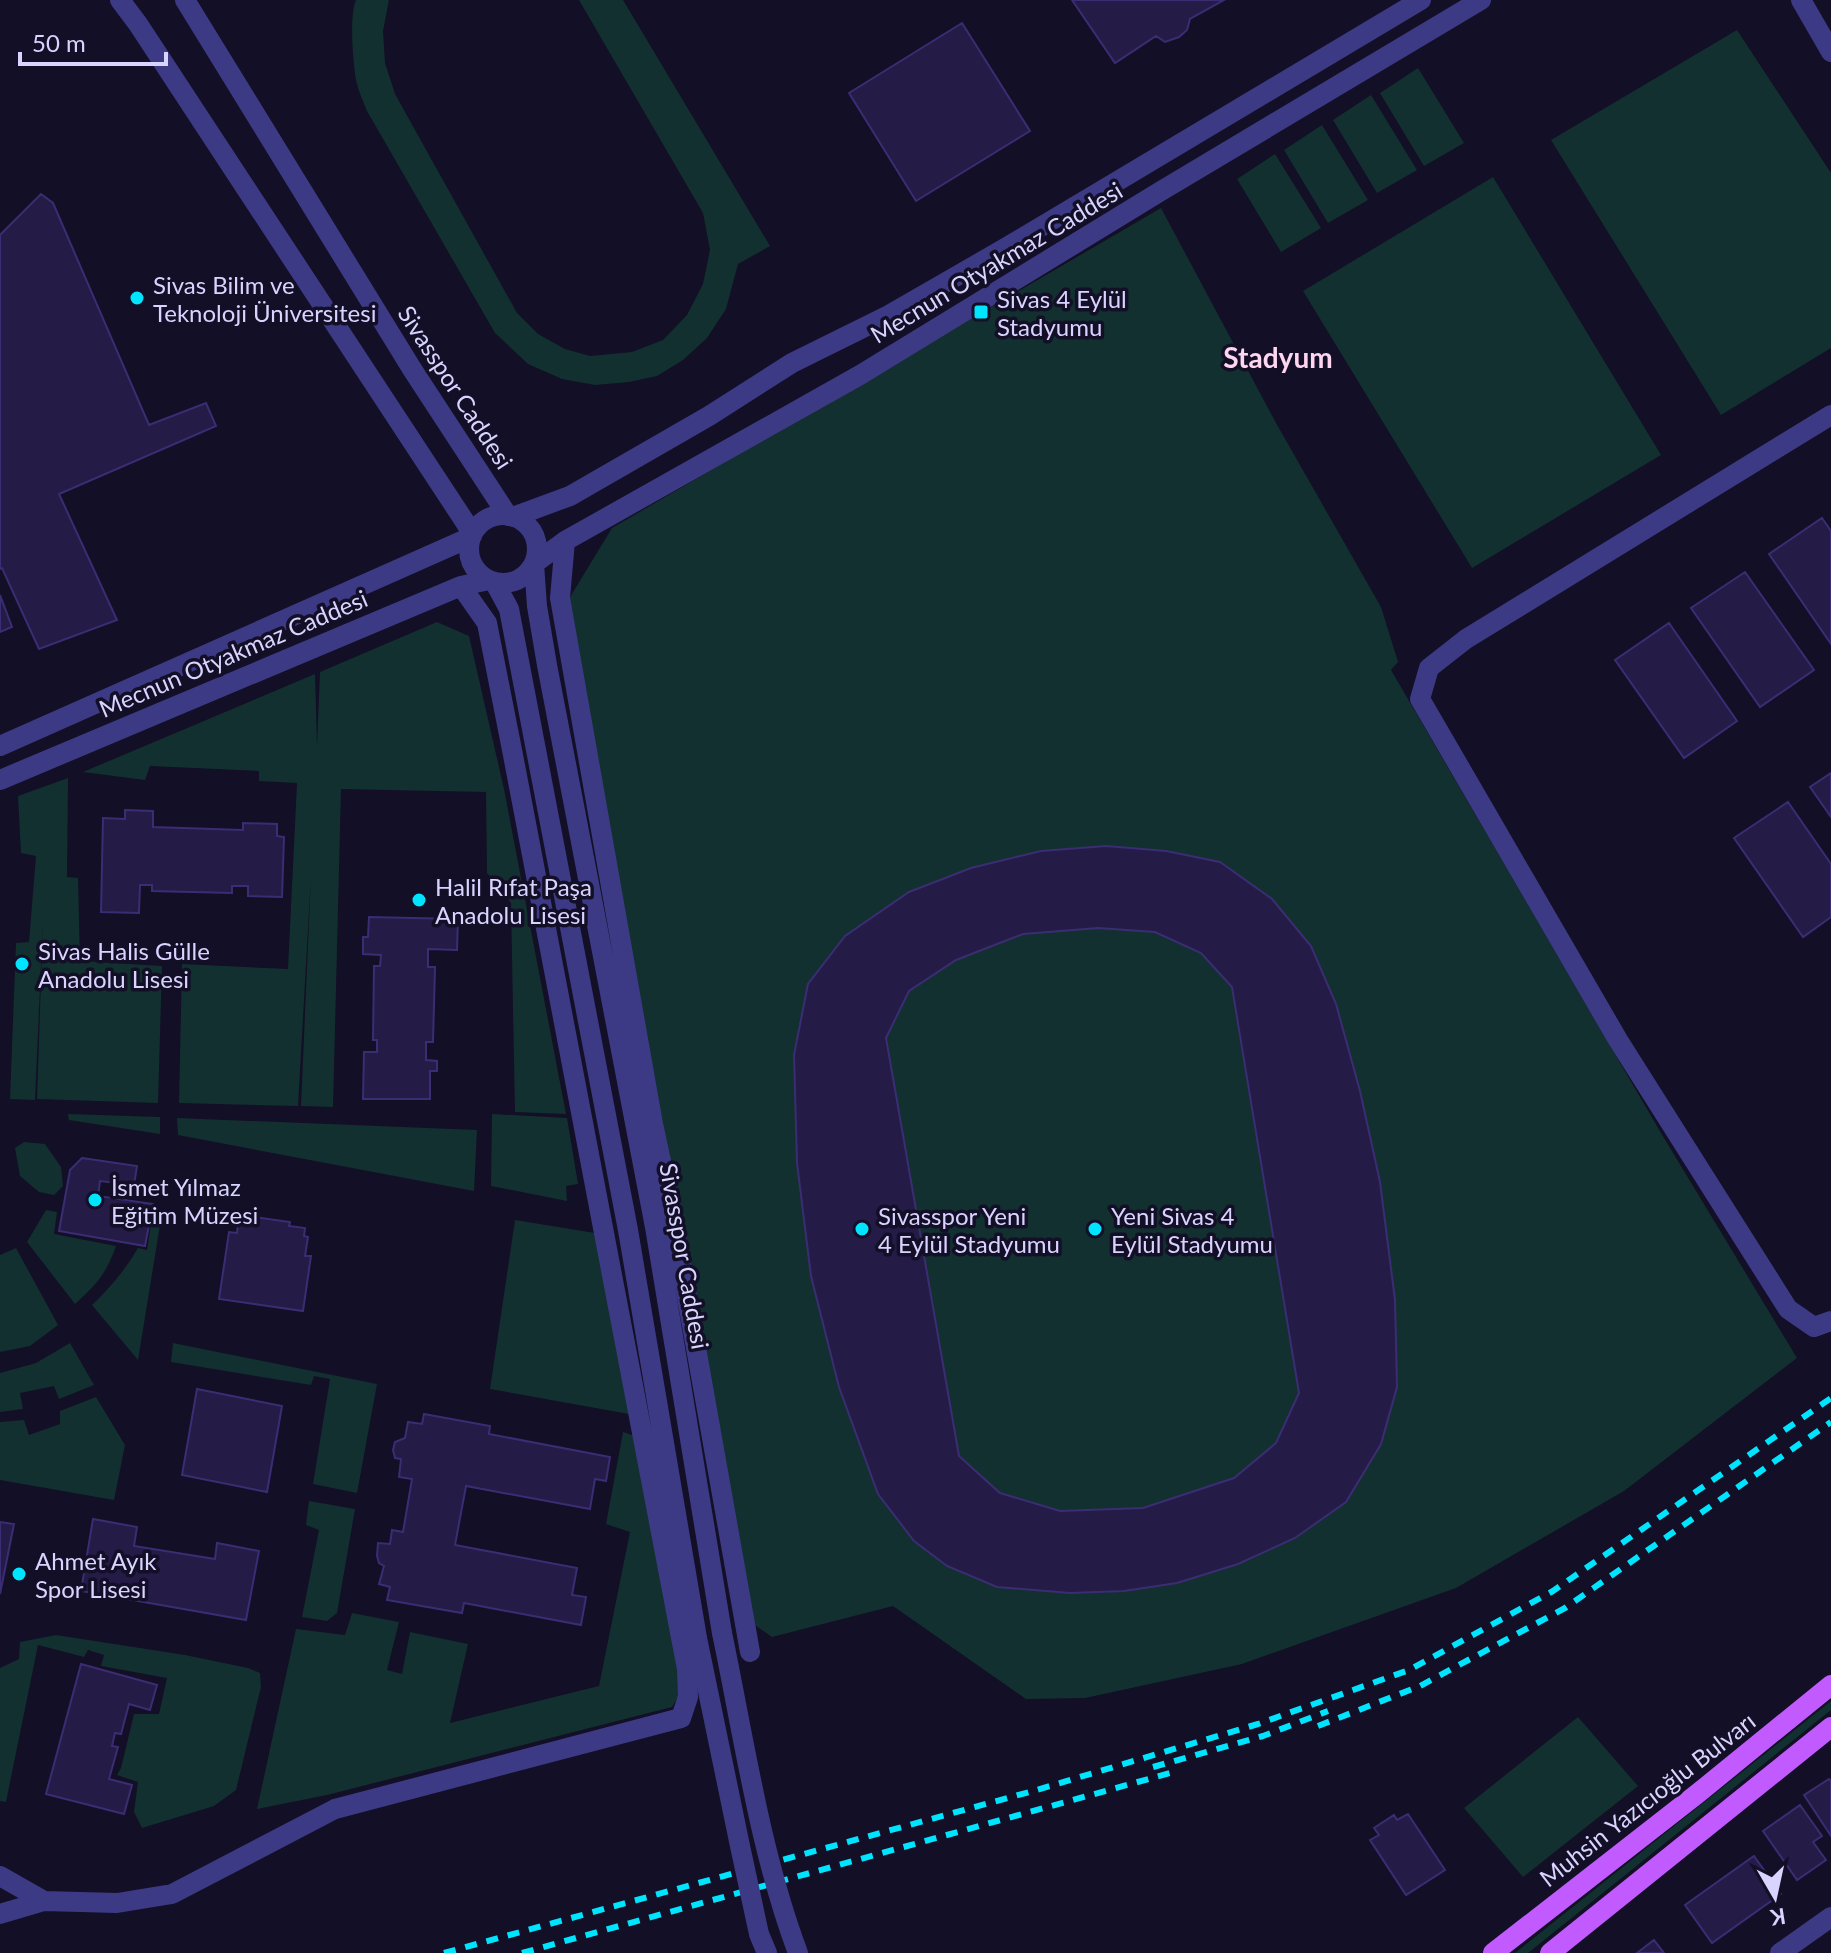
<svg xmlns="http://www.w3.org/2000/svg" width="1831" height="1953" font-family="Lato,sans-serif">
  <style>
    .green { fill: #12302f }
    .building { fill: #241b47; stroke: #3b2d73; stroke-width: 2; fill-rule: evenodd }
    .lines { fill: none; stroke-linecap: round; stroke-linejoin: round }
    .minor { stroke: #3d3a85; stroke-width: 20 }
    .major { stroke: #c25bff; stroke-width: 20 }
    .rail { stroke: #00e5ff; stroke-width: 6; stroke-dasharray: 12 10; stroke-linecap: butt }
    .minor-bridge { stroke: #3d3a85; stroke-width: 20 }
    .poi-dot { fill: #00e5ff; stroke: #130f26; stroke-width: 3 }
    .labels { text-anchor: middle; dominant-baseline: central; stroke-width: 7; stroke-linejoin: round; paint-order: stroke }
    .street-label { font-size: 24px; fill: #d9d4ff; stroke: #130f26 }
    .poi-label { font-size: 24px; fill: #d9d4ff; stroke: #130f26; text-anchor: start }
    .quarter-label { font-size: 28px; font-weight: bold; fill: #ffd6f0; stroke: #130f26 }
  </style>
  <rect width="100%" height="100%" fill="#130f26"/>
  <path class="green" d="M 356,0 L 389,0 L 383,31 L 385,63 L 395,94 L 517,313 L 538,334 L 565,349 L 590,356 L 632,352 L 663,340 L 687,315 L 703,284 L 710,250 L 703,213 L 579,0 L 623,0 L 770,246 L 738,264 L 726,309 L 707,338 L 683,360 L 657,376 L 629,382 L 595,385 L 562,379 L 528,364 L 495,333 L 367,111 C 363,101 358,90 356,80 C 353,62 349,16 356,0 Z
    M 1737,30 L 1831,173 L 1831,348 L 1721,415 L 1551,140 Z
    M 1418,68 L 1464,143 L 1424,166 L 1380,93 Z
    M 1371,95 L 1417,170 L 1377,193 L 1333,120 Z
    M 1322,125 L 1368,200 L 1328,223 L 1284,150 Z
    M 1275,154 L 1321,228 L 1281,252 L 1237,179 Z
    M 1493,177 L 1661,455 L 1472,568 L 1303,291 Z
    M 1161,208 L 1276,423 L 1381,607 L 1398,662 L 1391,670 L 1661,1133 L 1797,1358 L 1624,1491 L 1456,1588 L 1242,1664 L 1085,1698 L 1026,1699 L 893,1606 L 772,1637 L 752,1623 L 564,607 L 612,528 Z
    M 437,622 L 469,636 L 504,789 L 566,1114 L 515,1112 L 511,903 L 487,873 L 486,792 L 341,789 L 333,1107 L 301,1106 L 311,876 L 298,1106 L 179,1103 L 182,964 L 288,969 L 297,783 L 259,781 L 259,771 L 150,766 L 145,780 L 83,772 L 315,674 L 317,747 L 320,672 Z
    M 68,778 L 67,877 L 78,878 L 80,961 L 162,966 L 158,1103 L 37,1099 L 43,921 L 35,1100 L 10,1099 L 16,943 L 29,942 L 36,856 L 21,853 L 18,796 Z
    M 68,1114 L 160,1117 L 160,1134 L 69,1120 Z
    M 492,1114 L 567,1118 L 578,1184 L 566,1186 L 567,1201 L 491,1186 Z
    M 177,1118 L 477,1130 L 474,1191 L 178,1135 Z
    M 24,1142 L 45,1144 L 61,1167 L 63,1186 L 54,1195 L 39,1192 L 20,1176 L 15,1148 Z
    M 46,1210 L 57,1212 L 54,1234 L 116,1246 C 106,1274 97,1284 75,1304 L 27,1242 Z
    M 152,1218 L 161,1219 L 138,1360 L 92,1305 C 110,1288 125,1270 138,1248 L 147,1250 Z
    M 515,1220 L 595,1233 L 629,1414 L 490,1389 Z
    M 16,1248 L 58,1325 L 30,1346 L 0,1352 L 0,1255 Z
    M 70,1343 L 94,1385 L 59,1399 L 54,1386 L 20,1393 L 23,1409 L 0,1412 L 0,1373 L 36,1363 Z
    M 173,1343 L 377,1384 L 357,1493 L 313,1484 L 330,1379 L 314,1376 L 311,1385 L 171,1362 Z
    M 96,1397 L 125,1445 L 114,1500 L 0,1480 L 0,1422 L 24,1420 L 29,1435 L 60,1424 L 60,1411 Z
    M 623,1432 L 635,1436 L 685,1686 L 672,1707 L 327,1795 L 257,1809 L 296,1629 L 345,1635 L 352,1613 L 399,1622 L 387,1670 L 402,1674 L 410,1632 L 468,1644 L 450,1723 L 599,1686 L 630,1532 L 606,1524 Z
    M 309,1501 L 355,1509 L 337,1613 L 327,1621 L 302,1617 L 319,1530 L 306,1525 Z
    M 56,1635 L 185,1655 L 248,1668 L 260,1673 L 261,1687 L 236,1790 L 214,1806 L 142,1828 L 134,1812 L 138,1782 L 117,1775 L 121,1768 L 134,1714 L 159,1714 L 167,1678 L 101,1666 L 104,1655 L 88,1650 L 84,1657 L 38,1645 L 6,1802 L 0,1801 L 0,1668 L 19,1659 L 20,1642 Z
    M 1831,1701 L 1831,1710 L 1528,1953 L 1515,1953 Z
    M 1578,1717 L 1638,1786 L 1523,1877 L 1464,1808 Z"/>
  <path class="building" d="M 1072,0 L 1224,0 L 1190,19 L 1187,30 L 1179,37 L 1165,42 L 1156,36 L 1115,63 Z
    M 962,23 L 1030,131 L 916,201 L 849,93 Z
    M 41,194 L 53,203 L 149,425 L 206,403 L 216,426 L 59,494 L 117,620 L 39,649 L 2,568 L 0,569 L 0,235 Z
    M 1822,518 L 1831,531 L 1831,644 L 1769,554 Z
    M 1745,572 L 1814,670 L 1760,707 L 1691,608 Z
    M 0,595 L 12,627 L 0,632 Z
    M 1669,623 L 1737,721 L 1684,758 L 1615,660 Z
    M 1831,773 L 1831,817 L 1810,787 Z
    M 1788,802 L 1831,864 L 1831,917 L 1803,937 L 1734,838 Z
    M 125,810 L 153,811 L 153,827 L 243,830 L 243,823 L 277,824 L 277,836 L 284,837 L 282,897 L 248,896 L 248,886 L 232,886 L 232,893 L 152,891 L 152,885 L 140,885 L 139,913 L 101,912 L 103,818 L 125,819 Z
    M 1106,846 L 1166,851 L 1220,862 L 1272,899 L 1311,946 L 1336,1004 L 1360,1091 L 1380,1182 L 1395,1300 L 1397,1387 L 1381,1444 L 1346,1502 L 1295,1538 L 1238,1564 L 1177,1583 L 1124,1591 L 1070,1593 L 997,1587 L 947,1566 L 914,1541 L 878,1494 L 839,1387 L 811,1276 L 797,1163 L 794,1055 L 808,984 L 845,936 L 909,892 L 971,868 L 1041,851 ZM 1098,928 L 1155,932 L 1201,953 L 1232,987 L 1299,1393 L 1276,1443 L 1234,1478 L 1143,1508 L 1060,1511 L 1000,1493 L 959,1456 L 886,1038 L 909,991 L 956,960 L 1023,934 Z
    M 369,917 L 458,919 L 457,950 L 428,949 L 428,967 L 435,967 L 433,1042 L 426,1042 L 426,1060 L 437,1061 L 437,1071 L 430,1071 L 430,1099 L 363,1099 L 364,1052 L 377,1052 L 377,1040 L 373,1040 L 374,966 L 380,966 L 381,955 L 363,954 L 363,937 L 368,937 Z
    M 82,1158 L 137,1166 L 134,1185 L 100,1181 L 98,1196 L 153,1204 L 145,1246 L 59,1231 L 70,1170 Z
    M 239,1215 L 290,1222 L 289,1226 L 305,1228 L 304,1236 L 308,1237 L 305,1256 L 311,1256 L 303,1311 L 219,1299 L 229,1232 L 237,1233 Z
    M 197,1389 L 282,1406 L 267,1492 L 182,1475 Z
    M 424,1414 L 490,1426 L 489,1434 L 610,1457 L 606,1481 L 595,1479 L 590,1509 L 466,1486 L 455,1545 L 577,1568 L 572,1595 L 586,1597 L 581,1625 L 464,1603 L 462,1613 L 387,1600 L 390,1587 L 379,1584 L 384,1566 L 379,1563 L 377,1556 L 378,1543 L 390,1544 L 392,1530 L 403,1532 L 412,1479 L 399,1477 L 401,1459 L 395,1458 L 393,1450 L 395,1442 L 405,1438 L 408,1422 L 422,1424 Z
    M 93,1519 L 137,1527 L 134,1546 L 215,1559 L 217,1543 L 259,1551 L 246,1620 L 81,1591 Z
    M 0,1522 L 14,1524 L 0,1594 Z
    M 81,1664 L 157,1685 L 150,1710 L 129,1704 L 121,1734 L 115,1733 L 112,1746 L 118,1747 L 109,1779 L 132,1785 L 124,1814 L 46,1794 Z
    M 1829,1779 L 1831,1781 L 1831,1836 L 1804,1795 Z
    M 1800,1805 L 1822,1836 L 1813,1842 L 1826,1860 L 1797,1880 L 1763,1831 Z
    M 1408,1814 L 1445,1870 L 1406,1895 L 1370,1840 L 1379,1835 L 1374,1828 L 1394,1815 L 1397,1820 Z
    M 1754,1856 L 1781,1894 L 1712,1943 L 1685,1905 Z
    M 1654,1940 L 1664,1953 L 1637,1953 Z"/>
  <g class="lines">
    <path class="minor" d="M 120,0 L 138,24 L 467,525 L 472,536
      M 185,0 L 412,369 L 508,516
      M 1801,0 L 1831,52
      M 1831,415 L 1466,639 L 1429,668 L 1420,699 L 1618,1040 L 1788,1309 L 1814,1327 L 1831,1321
      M469 549a34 34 0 1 1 68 0a34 34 0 1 1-68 0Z
      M 513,517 L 570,496 L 709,416 L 792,363 L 889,315 L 1007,247 L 1421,0
      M 565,541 L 560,598 L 653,1124 L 671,1207 L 750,1652
      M 535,563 L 565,541 L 860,375 L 1161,191 L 1481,0
      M 534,564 L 537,606 L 547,665 L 655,1227 L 722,1633
      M 495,583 L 509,609 L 628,1230 L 697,1638
      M 0,746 L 471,537
      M 0,780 L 461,586 L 489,580
      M 0,1876 L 44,1901
      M 0,1914 L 44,1901 L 117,1903 L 172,1894 L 335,1809 L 681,1718 L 688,1697 L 687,1669 L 513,755 L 487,623 L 461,586
      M 1780,1953 L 1831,1917"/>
    <path class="major" d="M 1493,1953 L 1697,1794 L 1831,1685
      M 1550,1953 L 1831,1727"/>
    <path class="rail" d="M 1318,1726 L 1420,1686 L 1565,1608 L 1831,1422
      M 1153,1767 L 1263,1736 L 1328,1711
      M 444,1953 L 1033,1791 L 1258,1724 L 1409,1670 L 1553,1591 L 1831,1398
      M 522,1953 L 1170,1773"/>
    <path class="minor-bridge" d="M 722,1633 C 744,1738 760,1852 798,1953
      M 697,1638 L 740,1846 L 759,1934 L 767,1953"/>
  </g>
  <g class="poi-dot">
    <circle cx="137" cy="298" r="8"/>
    <rect x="973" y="304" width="16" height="16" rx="4"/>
    <circle cx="419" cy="900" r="8"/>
    <circle cx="22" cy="964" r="8"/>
    <circle cx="95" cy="1200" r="8"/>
    <circle cx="862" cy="1229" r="8"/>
    <circle cx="1095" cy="1229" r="8"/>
    <circle cx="19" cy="1574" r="8"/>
  </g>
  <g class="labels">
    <g class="street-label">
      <text transform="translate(996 262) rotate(-31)">Mecnun Otyakmaz Caddesi</text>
      <text transform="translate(456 387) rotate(57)">Sivasspor Caddesi</text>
      <text transform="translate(233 653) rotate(-23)">Mecnun Otyakmaz Caddesi</text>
      <text transform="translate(685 1256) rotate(80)">Sivasspor Caddesi</text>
      <text transform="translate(1647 1799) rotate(-38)">Muhsin Yazıcıoğlu Bulvarı</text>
    </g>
    <g class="poi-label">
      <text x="153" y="284">Sivas Bilim ve<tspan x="153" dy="28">Teknoloji Üniversitesi</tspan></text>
      <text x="997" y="298">Sivas 4 Eylül<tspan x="997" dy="28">Stadyumu</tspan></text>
      <text x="435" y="886">Halil Rıfat Paşa<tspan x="435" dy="28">Anadolu Lisesi</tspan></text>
      <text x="38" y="950">Sivas Halis Gülle<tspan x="38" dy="28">Anadolu Lisesi</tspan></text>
      <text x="111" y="1186">İsmet Yılmaz<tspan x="111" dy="28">Eğitim Müzesi</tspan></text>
      <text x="878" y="1215">Sivasspor Yeni<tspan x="878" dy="28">4 Eylül Stadyumu</tspan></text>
      <text x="1111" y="1215">Yeni Sivas 4<tspan x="1111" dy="28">Eylül Stadyumu</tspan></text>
      <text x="35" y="1560">Ahmet Ayık<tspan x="35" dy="28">Spor Lisesi</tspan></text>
    </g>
    <g class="quarter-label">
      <text x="1278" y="357">Stadyum</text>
    </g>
  </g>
  <g transform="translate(1775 1897) rotate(171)" stroke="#130f26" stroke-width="6" paint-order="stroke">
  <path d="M0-6L14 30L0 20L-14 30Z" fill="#d9d4ff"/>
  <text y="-12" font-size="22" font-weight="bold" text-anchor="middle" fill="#d9d4ff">K</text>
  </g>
  <path d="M20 52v12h146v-12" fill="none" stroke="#d9d4ff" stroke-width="4"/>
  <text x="32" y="52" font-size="24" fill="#d9d4ff" stroke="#130f26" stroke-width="6" paint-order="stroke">50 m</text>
</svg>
